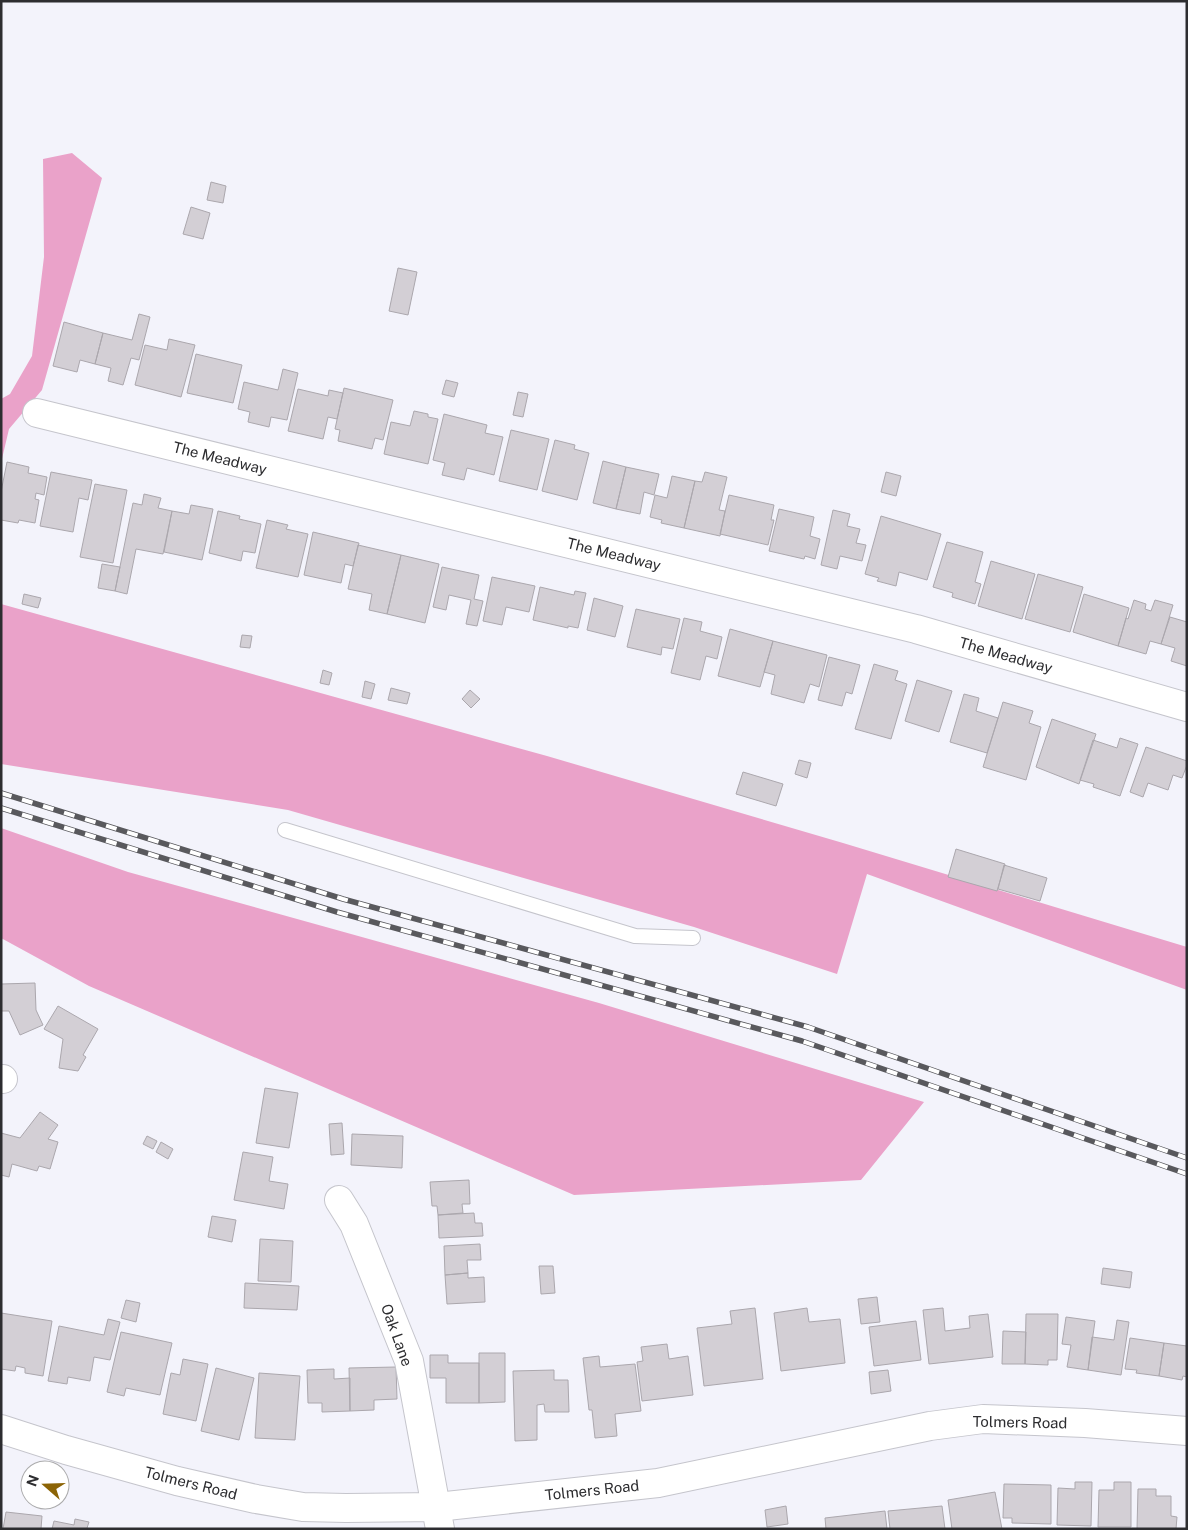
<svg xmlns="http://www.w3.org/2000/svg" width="1188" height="1530" font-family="'Public Sans',sans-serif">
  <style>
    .forest { fill: #eaa2c9 }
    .building { fill: #d3cfd5; stroke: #aba7ad }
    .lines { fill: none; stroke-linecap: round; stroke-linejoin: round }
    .lane-casing { stroke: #c5c5cc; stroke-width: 16 }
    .street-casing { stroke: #c5c5cc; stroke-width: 30 }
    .lane { stroke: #fff; stroke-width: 14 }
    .street { stroke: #fff; stroke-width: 28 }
    .rail-casing { stroke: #59595d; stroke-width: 5.5 }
    .rail { stroke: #fff; stroke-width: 4; stroke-dasharray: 11; stroke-linecap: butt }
    .labels { text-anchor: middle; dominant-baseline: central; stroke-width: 4.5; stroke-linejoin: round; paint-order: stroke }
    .street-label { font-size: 15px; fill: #2d2d30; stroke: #fff }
  </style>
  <rect width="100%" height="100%" fill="#f3f3fb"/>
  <path class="forest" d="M 72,153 L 102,178 L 42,390 L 9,429 L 1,463 L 1,399 L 10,394 L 32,356 L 44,257 L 43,159 Z
    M 1,604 L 547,756 L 843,843 L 1187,947 L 1187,990 L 867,874 L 837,974 L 694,927 L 288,810 L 1,764 Z
    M 1,828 L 128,872 L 599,1003 L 924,1102 L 861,1180 L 574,1195 L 89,986 L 1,938 Z"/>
  <path class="building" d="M 211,182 L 226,186 L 223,203 L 207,200 Z
    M 191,207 L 210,213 L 203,239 L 183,234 Z
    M 398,268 L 417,272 L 408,315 L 389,311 Z
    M 139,314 L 150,317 L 139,360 L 131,358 L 123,385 L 108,381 L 111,368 L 95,364 L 103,333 L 132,340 Z
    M 64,322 L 103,333 L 95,364 L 80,360 L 77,372 L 53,366 Z
    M 169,339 L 195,345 L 181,397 L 135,385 L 145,345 L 167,350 Z
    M 196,354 L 242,365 L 233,403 L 187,393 Z
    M 283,369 L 298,373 L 287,420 L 271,417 L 269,427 L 248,422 L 250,412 L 238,409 L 244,382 L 278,390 Z
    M 446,380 L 458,383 L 454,397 L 442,394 Z
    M 344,388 L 393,400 L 383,440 L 375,438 L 372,449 L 338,441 L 340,430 L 335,429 Z
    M 298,389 L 328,396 L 329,390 L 343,393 L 337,419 L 328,417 L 323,439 L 288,431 Z
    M 518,392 L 528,394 L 523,417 L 513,415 Z
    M 414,411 L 428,414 L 428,417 L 438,419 L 428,464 L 384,454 L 391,422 L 410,426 Z
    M 444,414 L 487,425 L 485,433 L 503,437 L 494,475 L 467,468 L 464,480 L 442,475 L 445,463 L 433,460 Z
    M 511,430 L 549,439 L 537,490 L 499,481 Z
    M 555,440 L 575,445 L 574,449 L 589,453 L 577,500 L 542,491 Z
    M 603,461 L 626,467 L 616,509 L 593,503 Z
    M 7,462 L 29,467 L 28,473 L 47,477 L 44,495 L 36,493 L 35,499 L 39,500 L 35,523 L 19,520 L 18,523 L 1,520 L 1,492 Z
    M 626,467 L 659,474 L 654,495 L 644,492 L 640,514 L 616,509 Z
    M 51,472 L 92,480 L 88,500 L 79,498 L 73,532 L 40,526 Z
    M 705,472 L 727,477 L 719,510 L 725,511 L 720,536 L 684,528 L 695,481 L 702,482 Z
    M 886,472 L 901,476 L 896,496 L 881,492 Z
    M 672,476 L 695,481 L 684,528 L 661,523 L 662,520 L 650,517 L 655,495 L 667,498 Z
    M 95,484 L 127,490 L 113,563 L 80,557 Z
    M 144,494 L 161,498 L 158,508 L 172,511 L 163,554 L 136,549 L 127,594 L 115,591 L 133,503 L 142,505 Z
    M 729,495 L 774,505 L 771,520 L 774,520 L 768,545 L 720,534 Z
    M 191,505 L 213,509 L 202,560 L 164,552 L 172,511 L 189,514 Z
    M 779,509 L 814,517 L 810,536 L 820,539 L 815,559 L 805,556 L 804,559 L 769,551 Z
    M 833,510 L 850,514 L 847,526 L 860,529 L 856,543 L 866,545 L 862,561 L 840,556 L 837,569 L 821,565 Z
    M 218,511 L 240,516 L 239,519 L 261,524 L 255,553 L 243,551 L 241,561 L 209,553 Z
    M 881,516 L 941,534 L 927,580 L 899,572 L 896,586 L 877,581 L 879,578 L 865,574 Z
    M 267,520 L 288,525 L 286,529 L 308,534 L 298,577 L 256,568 Z
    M 313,532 L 359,543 L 353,566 L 345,564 L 341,583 L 304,575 Z
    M 947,542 L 983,552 L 975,582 L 981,584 L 975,604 L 952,597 L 953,593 L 933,587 Z
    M 358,545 L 401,555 L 387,614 L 369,610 L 372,594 L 348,589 Z
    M 401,555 L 439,564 L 425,623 L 387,614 Z
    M 991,561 L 1035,574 L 1022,619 L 978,606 Z
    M 102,564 L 120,567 L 115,591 L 98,588 Z
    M 442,567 L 479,575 L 474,599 L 483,601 L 477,626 L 466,624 L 471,600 L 449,595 L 446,610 L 433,607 Z
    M 1038,574 L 1083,587 L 1070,632 L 1025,619 Z
    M 492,577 L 535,586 L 529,612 L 506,607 L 502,625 L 483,621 Z
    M 540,587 L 574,595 L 575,591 L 586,593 L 578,628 L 568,626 L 568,628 L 533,620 Z
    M 24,594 L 41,598 L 38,608 L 22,604 Z
    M 1084,594 L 1129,608 L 1118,646 L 1073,632 Z
    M 594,598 L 623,606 L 615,637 L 587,630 Z
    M 1134,600 L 1146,604 L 1145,609 L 1151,611 L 1155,600 L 1173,605 L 1161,644 L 1150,641 L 1146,654 L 1118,646 L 1126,618 L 1128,619 Z
    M 636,609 L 680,619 L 673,649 L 662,647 L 661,655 L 627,647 Z
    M 1170,617 L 1187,622 L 1187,666 L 1171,661 L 1175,648 L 1161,644 Z
    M 684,618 L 702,622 L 700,631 L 722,637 L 717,659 L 706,656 L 700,680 L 671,673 Z
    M 730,629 L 773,641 L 760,687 L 718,676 Z
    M 242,635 L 252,636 L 250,648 L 240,647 Z
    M 773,641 L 827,655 L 819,687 L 810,684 L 804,703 L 771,694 L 775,675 L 764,672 Z
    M 829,657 L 860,665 L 852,694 L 846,692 L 842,706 L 818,700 Z
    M 874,664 L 898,671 L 895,680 L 907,684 L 891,739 L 855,729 Z
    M 323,670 L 332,673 L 329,685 L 320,683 Z
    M 917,680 L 952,691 L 939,732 L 905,721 Z
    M 365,681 L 375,684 L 371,699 L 362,697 Z
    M 391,688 L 410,693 L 407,704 L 388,700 Z
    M 470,690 L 480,699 L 471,708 L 462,699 Z
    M 964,694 L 979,698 L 976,711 L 998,718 L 987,753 L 950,742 Z
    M 1003,702 L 1033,711 L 1029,723 L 1041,727 L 1026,780 L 983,767 Z
    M 1052,719 L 1096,734 L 1079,784 L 1036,767 Z
    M 1120,738 L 1138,744 L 1120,796 L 1093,787 L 1094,784 L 1080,780 L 1093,740 L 1117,748 Z
    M 1146,747 L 1187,761 L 1187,765 L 1182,778 L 1173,775 L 1168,790 L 1148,783 L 1143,797 L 1130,792 Z
    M 799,760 L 811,763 L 807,778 L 795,774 Z
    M 743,772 L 783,784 L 776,806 L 736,794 Z
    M 956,849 L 1005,864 L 997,891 L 948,877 Z
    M 1004,865 L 1047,878 L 1040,901 L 998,889 Z
    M 35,983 L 36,1010 L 43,1025 L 20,1035 L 9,1011 L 1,1011 L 1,984 Z
    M 58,1006 L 98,1029 L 83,1055 L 86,1057 L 78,1071 L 59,1068 L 63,1039 L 44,1029 Z
    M 265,1088 L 298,1093 L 289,1148 L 256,1143 Z
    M 40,1112 L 58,1125 L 48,1139 L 58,1142 L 50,1169 L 39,1166 L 37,1171 L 12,1164 L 9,1177 L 1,1175 L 1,1133 L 20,1138 Z
    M 342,1123 L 344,1154 L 331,1155 L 329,1124 Z
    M 352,1134 L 403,1136 L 402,1168 L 351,1165 Z
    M 147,1136 L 157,1141 L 153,1149 L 143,1144 Z
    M 161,1142 L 173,1149 L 168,1159 L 156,1152 Z
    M 243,1152 L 273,1157 L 269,1181 L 288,1184 L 284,1209 L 234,1200 Z
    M 469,1180 L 470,1204 L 462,1204 L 463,1213 L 438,1215 L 437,1206 L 432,1206 L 430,1182 Z
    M 474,1213 L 475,1223 L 482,1223 L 483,1236 L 439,1238 L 438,1215 Z
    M 212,1216 L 236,1220 L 232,1242 L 208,1237 Z
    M 260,1239 L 293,1241 L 291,1282 L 258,1281 Z
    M 480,1244 L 481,1260 L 467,1260 L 468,1273 L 445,1275 L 444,1246 Z
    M 539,1266 L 553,1266 L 555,1293 L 541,1294 Z
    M 1103,1268 L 1132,1272 L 1130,1288 L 1101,1284 Z
    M 468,1273 L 468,1278 L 484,1277 L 485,1302 L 447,1304 L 445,1275 Z
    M 245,1283 L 299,1286 L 297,1310 L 244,1308 Z
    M 877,1297 L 880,1322 L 861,1324 L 858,1299 Z
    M 126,1300 L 140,1303 L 136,1322 L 121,1318 Z
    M 755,1308 L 763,1379 L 704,1386 L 697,1328 L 732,1324 L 730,1311 Z
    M 807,1308 L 809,1322 L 840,1319 L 845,1363 L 781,1371 L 774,1313 Z
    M 943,1308 L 945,1331 L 970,1328 L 969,1316 L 988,1314 L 993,1357 L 929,1364 L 923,1310 Z
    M 1,1313 L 52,1321 L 43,1376 L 25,1373 L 25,1368 L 16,1366 L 15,1371 L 1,1369 Z
    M 1026,1314 L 1058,1314 L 1057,1360 L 1048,1360 L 1048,1365 L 1025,1364 Z
    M 1066,1317 L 1095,1321 L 1088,1370 L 1067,1367 L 1071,1345 L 1062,1344 Z
    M 108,1319 L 120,1322 L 110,1360 L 94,1357 L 90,1381 L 68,1377 L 67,1384 L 48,1381 L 59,1326 L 104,1335 Z
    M 1117,1320 L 1129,1322 L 1121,1375 L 1088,1370 L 1092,1337 L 1114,1340 Z
    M 916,1321 L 921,1360 L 874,1366 L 869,1327 Z
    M 1003,1331 L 1026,1332 L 1025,1364 L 1002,1364 Z
    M 121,1332 L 172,1343 L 160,1395 L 126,1388 L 124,1396 L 107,1392 Z
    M 1130,1338 L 1164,1343 L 1159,1376 L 1136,1373 L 1137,1370 L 1125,1369 Z
    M 1164,1343 L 1187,1346 L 1187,1377 L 1183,1376 L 1182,1380 L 1159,1376 Z
    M 667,1344 L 669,1359 L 688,1356 L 693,1395 L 642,1401 L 637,1362 L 643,1361 L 641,1347 Z
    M 479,1353 L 505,1353 L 505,1402 L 479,1403 Z
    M 430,1355 L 448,1355 L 448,1363 L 479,1363 L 479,1403 L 446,1403 L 446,1378 L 430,1378 Z
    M 599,1356 L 600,1367 L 635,1364 L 641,1411 L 615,1414 L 617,1436 L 595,1438 L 592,1410 L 589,1410 L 583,1358 Z
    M 183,1359 L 208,1364 L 196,1421 L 163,1414 L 171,1373 L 180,1375 Z
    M 396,1367 L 397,1399 L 374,1400 L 374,1410 L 350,1411 L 349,1368 Z
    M 216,1368 L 254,1378 L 239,1440 L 201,1431 Z
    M 334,1369 L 334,1379 L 350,1378 L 350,1411 L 322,1412 L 322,1403 L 308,1403 L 307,1370 Z
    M 554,1370 L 554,1380 L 568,1380 L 569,1412 L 545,1412 L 544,1404 L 537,1405 L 537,1440 L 515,1441 L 513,1371 Z
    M 888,1370 L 891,1391 L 871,1394 L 869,1372 Z
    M 259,1373 L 300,1376 L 295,1440 L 255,1438 Z
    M 1075,1482 L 1092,1482 L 1091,1526 L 1057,1525 L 1058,1488 L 1075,1489 Z
    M 1114,1482 L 1131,1482 L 1131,1527 L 1098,1527 L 1099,1490 L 1114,1490 Z
    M 1004,1484 L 1051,1485 L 1051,1524 L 1012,1523 L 1012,1518 L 1003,1518 Z
    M 1138,1489 L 1156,1489 L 1156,1496 L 1171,1496 L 1171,1516 L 1177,1517 L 1176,1529 L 1137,1529 Z
    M 995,1492 L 1002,1529 L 952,1529 L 948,1500 Z
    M 786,1506 L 788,1524 L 767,1527 L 765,1510 Z
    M 942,1506 L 945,1529 L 890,1529 L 888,1511 Z
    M 885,1511 L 887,1529 L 826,1529 L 825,1518 Z
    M 6,1512 L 42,1516 L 41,1529 L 3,1529 Z
    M 75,1519 L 89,1522 L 87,1528 L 89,1529 L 52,1529 L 54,1521 L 74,1525 Z"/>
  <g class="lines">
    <defs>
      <path id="lane" d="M 285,830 L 635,936 L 693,938"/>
      <path id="street" d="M 37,413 L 916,629 L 1187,707
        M 1,1079 L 3,1079
        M 339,1200 L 354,1224 L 409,1361 L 440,1529
        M 1,1429 L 66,1450 L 177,1481 L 256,1499 L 303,1507 L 346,1508 L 437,1507 L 658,1483 L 930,1426 L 983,1419 L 1085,1423 L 1187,1431"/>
    </defs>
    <use href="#lane" class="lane-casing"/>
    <use href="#street" class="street-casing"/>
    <use href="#lane" class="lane"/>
    <use href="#street" class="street"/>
    <defs>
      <path id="rail" d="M 1,793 L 343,899 L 808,1027 L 1187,1158
        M 1,808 L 337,912 L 802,1041 L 1187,1174"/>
    </defs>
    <use href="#rail" class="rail-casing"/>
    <use href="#rail" class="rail"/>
  </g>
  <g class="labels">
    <g class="street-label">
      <text transform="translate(220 458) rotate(14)">The Meadway</text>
      <text transform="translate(614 554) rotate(14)">The Meadway</text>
      <text transform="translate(1006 655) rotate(16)">The Meadway</text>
      <text transform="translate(397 1335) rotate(70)">Oak Lane</text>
      <text transform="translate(1020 1422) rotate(1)">Tolmers Road</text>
      <text transform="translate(191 1483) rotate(14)">Tolmers Road</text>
      <text transform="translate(592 1490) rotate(-6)">Tolmers Road</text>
    </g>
  </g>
  <rect width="1188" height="1530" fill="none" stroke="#2d2d30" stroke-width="5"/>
  <g transform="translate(45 1485) rotate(290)"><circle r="24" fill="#ffffff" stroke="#ababac"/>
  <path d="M0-4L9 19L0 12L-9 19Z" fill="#8c6406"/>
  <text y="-8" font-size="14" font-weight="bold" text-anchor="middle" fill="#2d2d30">N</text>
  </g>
</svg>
